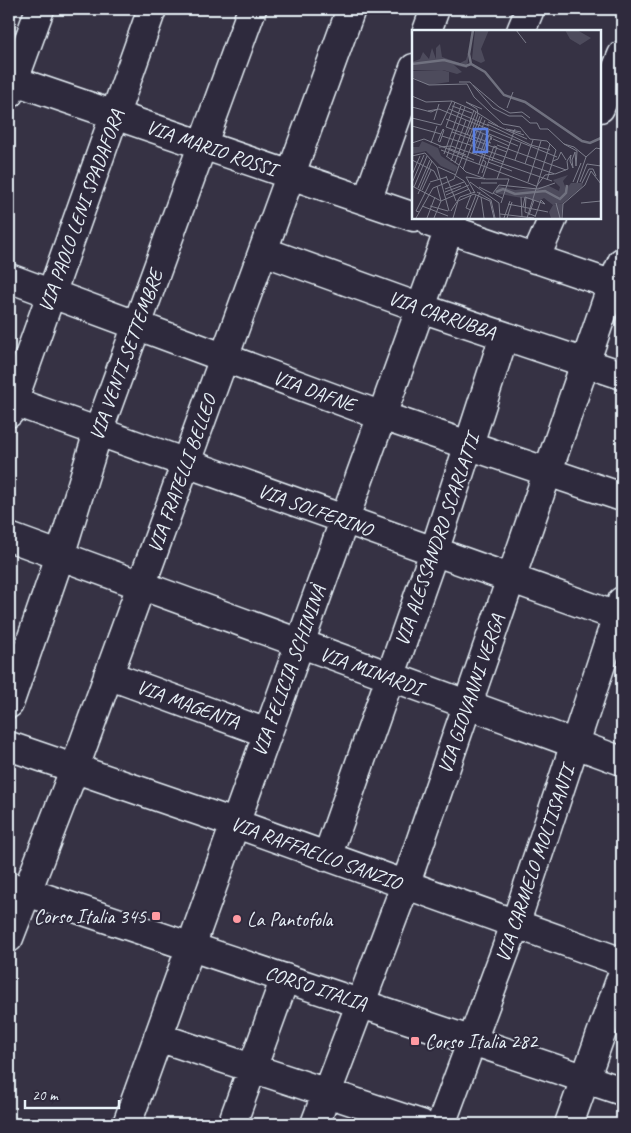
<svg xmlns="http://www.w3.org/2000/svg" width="631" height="1133" font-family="Caveat,sans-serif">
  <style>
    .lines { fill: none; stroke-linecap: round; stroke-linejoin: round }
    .minor-casing { stroke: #e8f1f8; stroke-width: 31 }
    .tertiary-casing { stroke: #e8f1f8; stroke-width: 31 }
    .minor { stroke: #2f2a3d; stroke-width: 28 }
    .tertiary { stroke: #2f2a3d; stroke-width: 28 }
    .poi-dot { fill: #ff9aa2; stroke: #2f2a3d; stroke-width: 2 }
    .labels { text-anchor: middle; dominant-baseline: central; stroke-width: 4; stroke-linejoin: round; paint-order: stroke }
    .street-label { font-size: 20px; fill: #e8f1f8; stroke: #2f2a3d }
    .poi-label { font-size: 20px; fill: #e8f1f8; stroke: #2f2a3d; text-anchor: start }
    .inset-river { fill: none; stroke: #70717f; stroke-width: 2.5 }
    .inset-road { fill: none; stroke: #7d7e8c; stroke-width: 1 }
    .view { fill: #5a7fe2; fill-opacity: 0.15; stroke: #5a7fe2; stroke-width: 2.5 }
    .inset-edge { fill: none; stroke: #e8f1f8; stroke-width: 2.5 }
  </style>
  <rect width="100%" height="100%" fill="#363244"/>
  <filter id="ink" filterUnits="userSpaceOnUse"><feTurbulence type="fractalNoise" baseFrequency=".02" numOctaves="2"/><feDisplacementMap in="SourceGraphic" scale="10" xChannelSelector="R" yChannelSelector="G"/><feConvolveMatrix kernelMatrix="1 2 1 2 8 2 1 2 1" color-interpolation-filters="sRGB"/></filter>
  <g filter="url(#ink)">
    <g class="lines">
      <defs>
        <path id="minor" d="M 427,31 L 435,9
          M 521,31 L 530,9
          M 9,79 L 414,217
          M 9,94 L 40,9
          M 600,108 L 622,55
          M 367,201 L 414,68
          M 431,223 L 622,288
          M 263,251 L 421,308 L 622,375
          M 535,259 L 553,218
          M 9,278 L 382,416 L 622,497
          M 9,400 L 622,618
          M 9,413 L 152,9
          M 9,537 L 622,761
          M 108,675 L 267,733
          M 9,704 L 60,556 L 98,432 L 252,9
          M 9,746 L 234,823 L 622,962
          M 327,857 L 434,552 L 504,336
          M 9,938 L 74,770 L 351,9
          M 158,1037 L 421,1124
          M 127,1124 L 453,218
          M 232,1124 L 285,978
          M 315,1124 L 405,886 L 612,285 L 622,262
          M 441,1124 L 515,925 L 622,601
          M 569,1124 L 622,975"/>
        <path id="tertiary" d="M 9,886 L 622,1091"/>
      </defs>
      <use href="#minor" class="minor-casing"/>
      <use href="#tertiary" class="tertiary-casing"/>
      <use href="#minor" class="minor"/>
      <use href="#tertiary" class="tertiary"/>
    </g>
  </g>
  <g class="poi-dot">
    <rect x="151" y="911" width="10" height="10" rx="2.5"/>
    <circle cx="237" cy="919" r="5"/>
    <rect x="410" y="1036" width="10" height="10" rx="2.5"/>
  </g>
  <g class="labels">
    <g class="street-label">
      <text transform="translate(211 148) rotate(19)">VIA MARIO ROSSI</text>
      <text transform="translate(81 211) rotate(-70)">VIA PAOLO LENI SPADAFORA</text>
      <text transform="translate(442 315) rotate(19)">VIA CARRUBBA</text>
      <text transform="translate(126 355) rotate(-70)">VIA VENTI SETTEMBRE</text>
      <text transform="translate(314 391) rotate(20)">VIA DAFNE</text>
      <text transform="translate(182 474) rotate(-70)">VIA FRATELLI BELLEO</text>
      <text transform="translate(315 510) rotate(20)">VIA SOLFERINO</text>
      <text transform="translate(437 540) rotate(-71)">VIA ALESSANDRO SCARLATTI</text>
      <text transform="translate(289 671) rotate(-70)">VIA FELICIA SCHININÀ</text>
      <text transform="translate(371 671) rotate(20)">VIA MINARDI</text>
      <text transform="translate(471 694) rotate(-71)">VIA GIOVANNI VERGA</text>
      <text transform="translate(188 704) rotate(20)">VIA MAGENTA</text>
      <text transform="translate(316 853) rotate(20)">VIA RAFFAELLO SANZIO</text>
      <text transform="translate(535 864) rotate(-71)">VIA CARMELO MOLTISANTI</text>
      <text transform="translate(316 988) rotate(18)">CORSO ITALIA</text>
    </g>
    <g class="poi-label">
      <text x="146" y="916" text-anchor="end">Corso Italia 345</text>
      <text x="247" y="919">La Pantofola</text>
      <text x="425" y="1041">Corso Italia 282</text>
    </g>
  </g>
  <g transform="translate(412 30)">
    <rect width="189" height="189" fill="#363244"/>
    <path d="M 10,111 L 26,118 L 29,126 L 46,137 L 43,142 L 29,136 L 14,121 L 0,124 L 0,117 L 7,117 ZM 151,173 L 149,188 L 139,188 L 137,182 L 141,175 Z" fill="#4d4b5c"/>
    <path d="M 63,0 L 77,0 L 69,19 L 73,31 L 69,33 L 60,29 ZM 153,0 L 165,0 L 179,8 L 168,15 L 158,9 ZM 28,14 L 30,27 L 48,33 L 54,30 L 58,16 L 55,38 L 42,35 L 50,42 L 45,44 L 31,40 L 0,40 L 0,32 L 8,29 L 11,22 L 17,29 L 20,18 L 24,29 L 24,18 Z" fill="#4d4b5c"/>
    <path d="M 30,40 L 37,42 L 37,52 L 16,55 L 0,47 L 0,41 Z" fill="#4d4b5c"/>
    <path d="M 156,145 L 151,151 L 154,159 L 159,153 L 171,153 L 170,157 L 151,173 L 141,175 L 132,168 L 127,171 L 82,163 L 86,156 L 103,160 L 137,156 L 147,161 L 148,157 L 141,150 Z" fill="#4d4b5c"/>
    <path class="inset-river" d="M 0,34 L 32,30 L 54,36 L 59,34 L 73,42 L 92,65 L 113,72 L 170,111 L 178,113 L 189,108M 59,34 L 57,24 L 61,0M 84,162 L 91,159 L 103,164 L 133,161 L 148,169 L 154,163 L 155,155"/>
    <path class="inset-road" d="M 104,0 L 114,13M 0,48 L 17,55 L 55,54 L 62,67 L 91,94 L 108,97 L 118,109 L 135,111 L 144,120 L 135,150M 47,52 L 58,52 L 81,78 L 97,86 L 110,86 L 118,93 L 125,93 L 128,99 L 136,99 L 152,114M 61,55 L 87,77 L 98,83 L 110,82 L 118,88M 0,66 L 14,72 L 40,71 L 61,80 L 86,96M 40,76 L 60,83M 0,77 L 19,82 L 26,79M 95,78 L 101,62M 37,79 L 77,96M 16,81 L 27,79 L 145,127M 66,84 L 55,114 L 143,144M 66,84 L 65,79 L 54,72 L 70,79M 0,88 L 29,95 L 40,71M 34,89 L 80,107 L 79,110M 22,90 L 27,74M 76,92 L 115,109M 75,94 L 119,115 L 138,120M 0,96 L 29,104M 34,97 L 79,113M 34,97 L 43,72M 31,99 L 32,100 L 28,112 L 26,111 ZM 94,99 L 109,102M 97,100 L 112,105M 40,102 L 95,122M 77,104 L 106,116M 55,105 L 64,82M 30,106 L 55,114 L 42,149 L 31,154M 81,109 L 97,116M 58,112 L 68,86M 0,113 L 12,109 L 62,130M 19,113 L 25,96M 85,115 L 154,140M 27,117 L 39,116 L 140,151M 36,118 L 54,125M 29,120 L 124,156M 65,122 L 92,132M 32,124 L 49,76M 60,124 L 73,90M 64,124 L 71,104M 68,124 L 77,100M 0,126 L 13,123 L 25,137 L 37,181M 34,126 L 47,135M 35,126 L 53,77M 174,127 L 184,118 L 189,119M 0,130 L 22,141 L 26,149M 103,130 L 109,113M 39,131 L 54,90M 141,131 L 146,129 L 149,122 L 154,130M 76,132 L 100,141M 43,133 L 62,80M 67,134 L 77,105M 113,134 L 121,110M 48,136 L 54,142 L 74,149 L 97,149 L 89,173M 26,137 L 44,145M 51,139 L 70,87M 70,143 L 74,132 L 71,130M 66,144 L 79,107M 143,144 L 156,139 L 155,131 L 159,125 L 158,131 L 161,138 L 160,130 L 163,122 L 164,136 L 165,121 L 152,114 L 162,117 L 174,127 L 165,153M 0,145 L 8,126M 34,146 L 44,171M 44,146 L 52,151 L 59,163M 71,147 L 82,116 L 85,117 L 80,131M 85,149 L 103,99M 18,152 L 35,147M 58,152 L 87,173 L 88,188M 116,152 L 129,111M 161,152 L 169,133M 168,152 L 175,134 L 189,136M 0,153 L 12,125M 69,153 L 85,153M 170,153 L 177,139 L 181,139 L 184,146M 0,156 L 29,171M 25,156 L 29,171M 2,157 L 15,126M 67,157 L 81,164M 124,157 L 133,145 L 142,144M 6,158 L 18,130M 33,159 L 52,152M 10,160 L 19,140M 33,162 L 49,156M 65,162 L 79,170 L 83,188M 63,163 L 54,147 L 73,149M 6,164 L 20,131M 34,165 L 57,155M 69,167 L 72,188M 109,167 L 110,187M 114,167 L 113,182 L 123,186M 90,168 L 81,163 L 87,155 L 126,159 L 143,153M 144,173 L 148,188M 169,173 L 189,171M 96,174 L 136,182M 10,176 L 36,186M 18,176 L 36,181M 111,177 L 113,167 L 133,174M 59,180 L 54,178 L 59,165M 39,181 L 48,167 L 63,162M 7,182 L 4,181 L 18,153M 88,184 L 122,188M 117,185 L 122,170M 123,187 L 129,170 L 133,174M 4,188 L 21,158 L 31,154M 15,188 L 23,167M 22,188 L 29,171 L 57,159M 41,188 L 46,171 L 62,164 L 78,171 L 82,188M 55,188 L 64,165M 58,188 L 68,162M 92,188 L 98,171M 95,188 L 100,172M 115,188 L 138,114M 150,188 L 151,174 L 173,155 L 179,141 L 189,154"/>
    <path class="view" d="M 62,99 L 75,99 L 75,122 L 62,122 Z"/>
    <rect width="189" height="189" class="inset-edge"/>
  </g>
  <rect width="631" height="1133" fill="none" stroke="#2f2a3d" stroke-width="30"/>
  <rect x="15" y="15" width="601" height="1103" fill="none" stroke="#e8f1f8" stroke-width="2" filter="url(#ink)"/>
  <path d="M25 1100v8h94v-8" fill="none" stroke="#e8f1f8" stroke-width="2.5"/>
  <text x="32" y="1100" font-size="15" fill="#e8f1f8" stroke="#2f2a3d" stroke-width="4" paint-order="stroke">20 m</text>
</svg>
